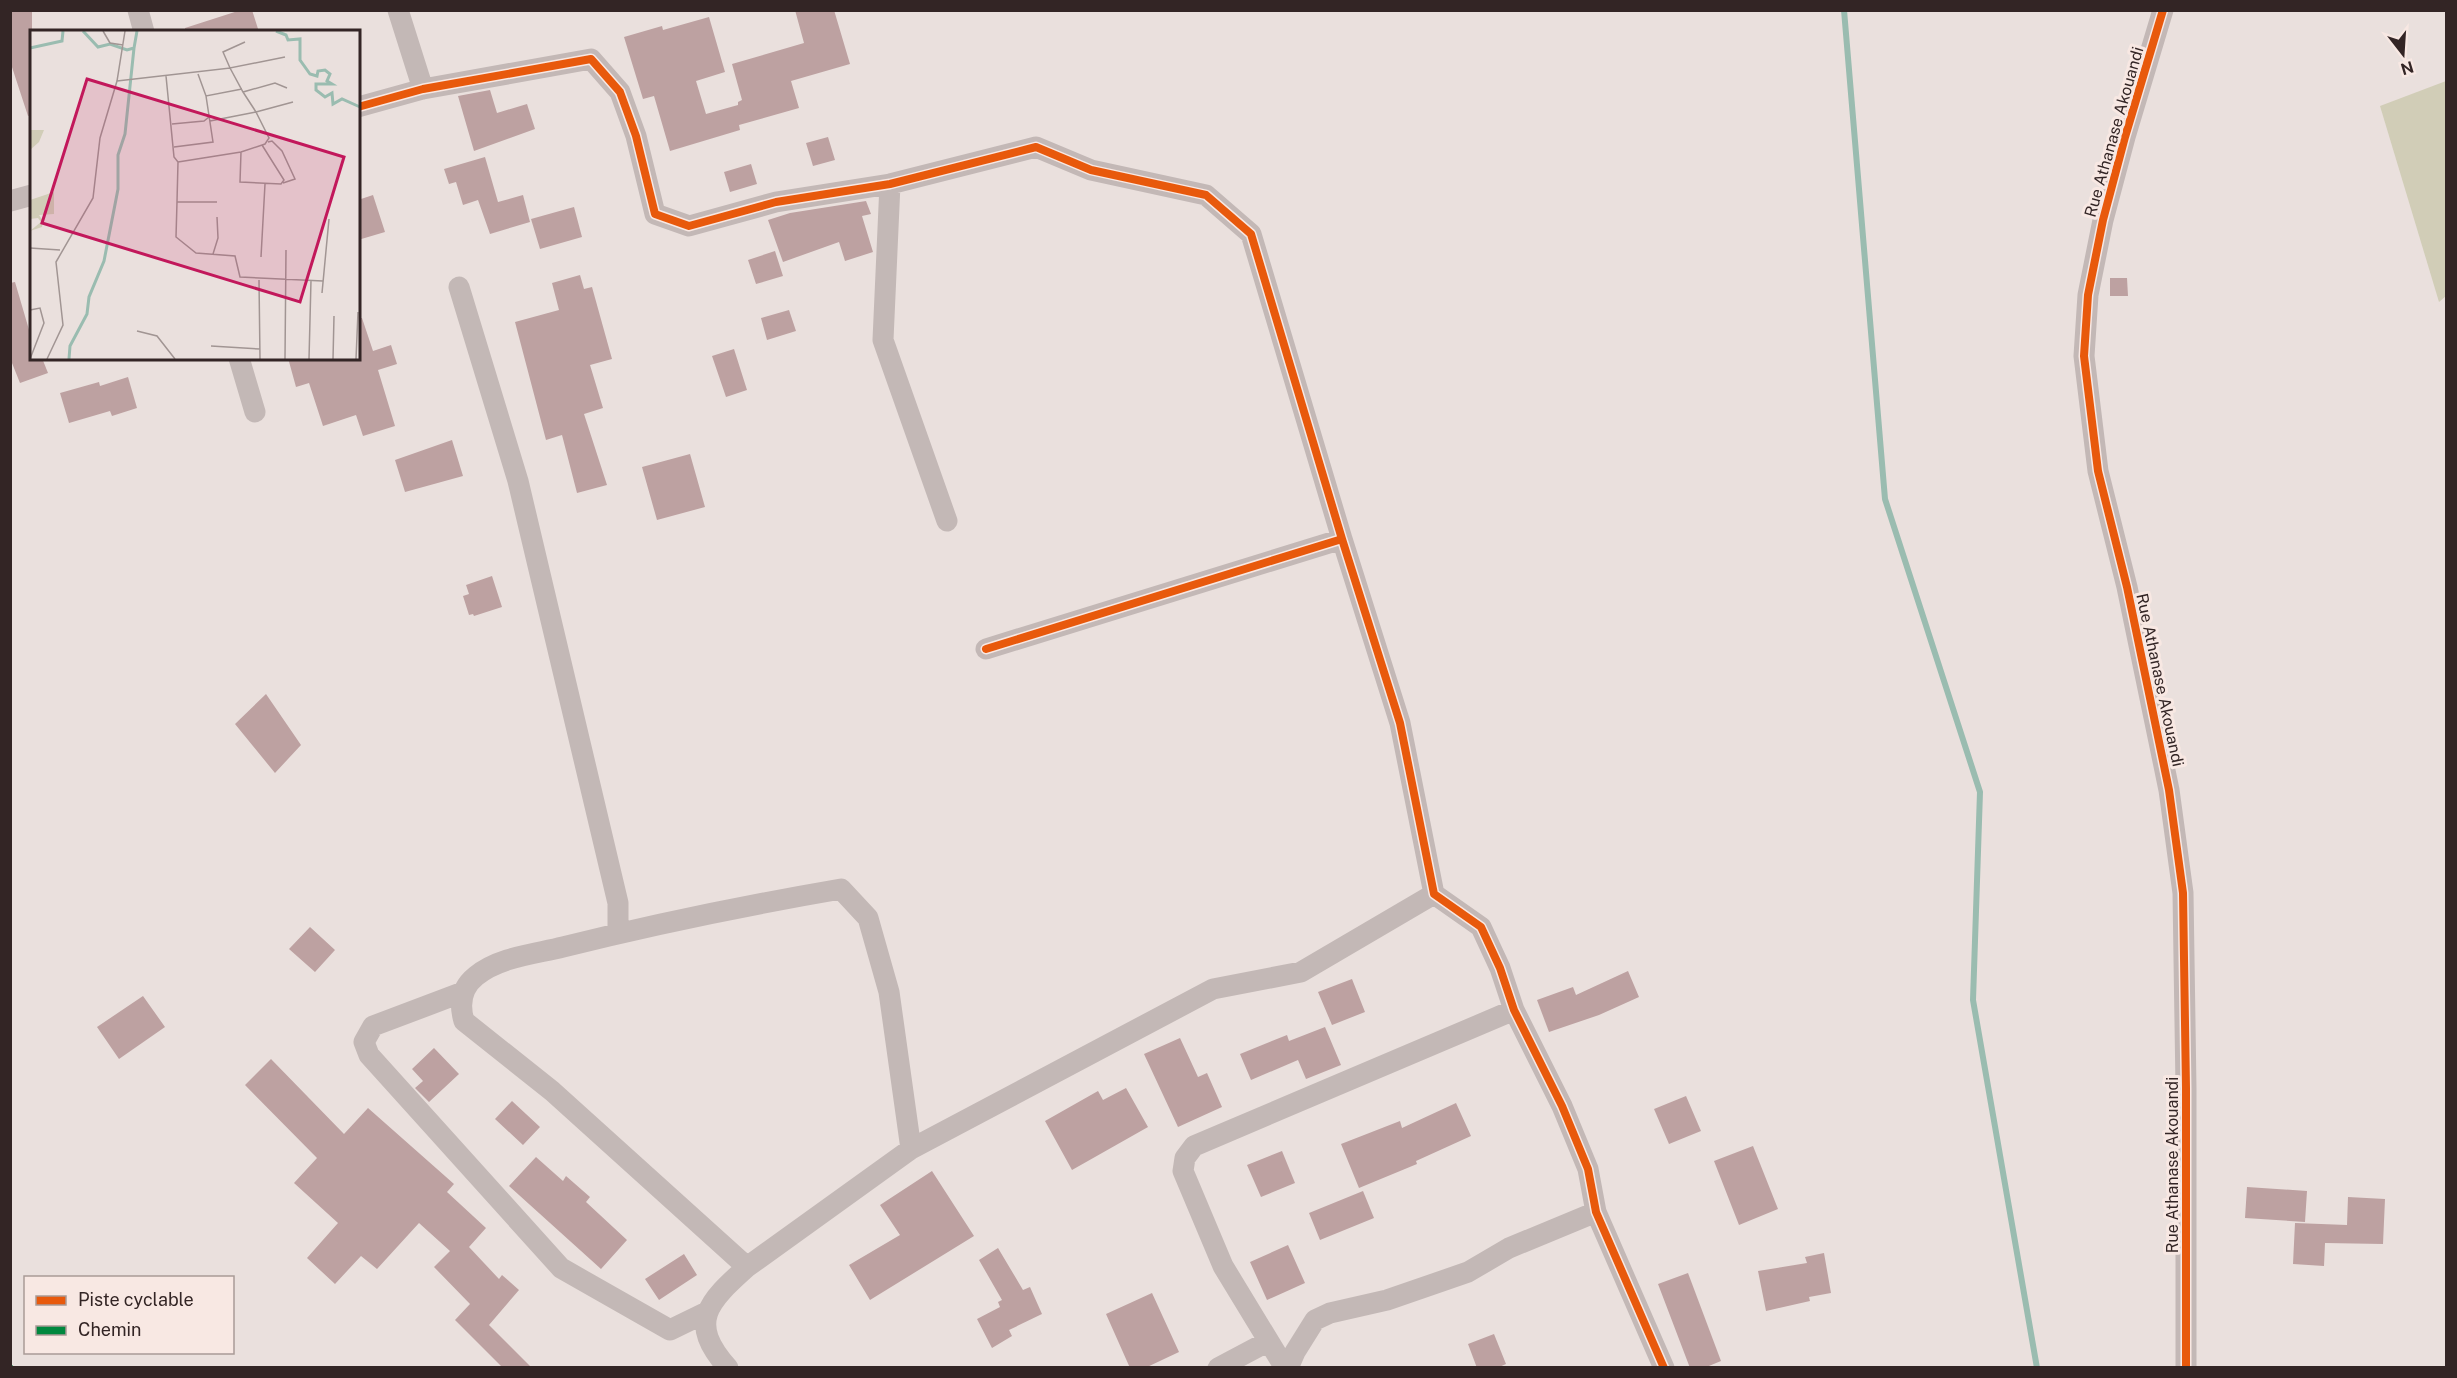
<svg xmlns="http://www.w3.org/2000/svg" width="2457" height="1378" font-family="'Public Sans',sans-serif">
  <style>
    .green { fill: #d1cdb7 }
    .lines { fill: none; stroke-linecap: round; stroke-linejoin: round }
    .stream { stroke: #9abcb0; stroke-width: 6 }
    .building { fill: #bda1a1 }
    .minor { stroke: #c3b8b6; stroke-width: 21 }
    .quiet { stroke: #00873e; stroke-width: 6; stroke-dasharray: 12 6; stroke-linecap: butt }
    .cycleway-casing { stroke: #f8e8e3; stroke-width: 11 }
    .cycleway { stroke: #e8590c; stroke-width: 8 }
    .labels { text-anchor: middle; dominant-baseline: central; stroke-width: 6; stroke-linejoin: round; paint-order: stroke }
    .street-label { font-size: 16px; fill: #332525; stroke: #f8e8e3 }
    .inset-river { fill: none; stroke: #9abcb0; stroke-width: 3 }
    .inset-road { fill: none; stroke: #a19593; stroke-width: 1.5 }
    .view { fill: #c2185b; fill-opacity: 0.15; stroke: #c2185b; stroke-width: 3 }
    .inset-edge { fill: none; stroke: #332525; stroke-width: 3 }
  </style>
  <rect width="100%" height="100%" fill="#eae0dd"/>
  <path class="green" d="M 2446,81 L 2446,296 L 2439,302 L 2380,106 Z"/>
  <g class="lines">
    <path class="stream" d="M 1844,10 L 1885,499 L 1980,792 L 1973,1000 L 2037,1368"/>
  </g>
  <path class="building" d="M 10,10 L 32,10 L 32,115 L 28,116 L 10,61 Z
    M 241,10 L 252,10 L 259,32 L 185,32 L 185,28 Z
    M 795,10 L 834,10 L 850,64 L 791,81 L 799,108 L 739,125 L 740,130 L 670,151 L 654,96 L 643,99 L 624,37 L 662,26 L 663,30 L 709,17 L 725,72 L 696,81 L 706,114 L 738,105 L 738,102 L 742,100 L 732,64 L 804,43 Z
    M 490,90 L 497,113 L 527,104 L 535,129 L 474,151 L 458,96 Z
    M 828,137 L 835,160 L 813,166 L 806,143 Z
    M 485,157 L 498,202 L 523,195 L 530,222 L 490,234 L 478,200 L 463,205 L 456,182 L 449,184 L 444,169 Z
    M 751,164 L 757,184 L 730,192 L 724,172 Z
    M 373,195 L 385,232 L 358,240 L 358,200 Z
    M 866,201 L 871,214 L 862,216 L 873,252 L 845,261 L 839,242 L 783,262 L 768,220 L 790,213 Z
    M 574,207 L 582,237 L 540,249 L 531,219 Z
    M 775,251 L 783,276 L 756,284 L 748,260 Z
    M 580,275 L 584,289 L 592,287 L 612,359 L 590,365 L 603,408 L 584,414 L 607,485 L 577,493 L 562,435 L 546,440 L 515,322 L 559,310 L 552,283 Z
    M 2110,278 L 2127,278 L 2128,296 L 2110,296 Z
    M 15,282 L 32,340 L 32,358 L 42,358 L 48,373 L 20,383 L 10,358 L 10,283 Z
    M 789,310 L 796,331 L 767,340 L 761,318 Z
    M 358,318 L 362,318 L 373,351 L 391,345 L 397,364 L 378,370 L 395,426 L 363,436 L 356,415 L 323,426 L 309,383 L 296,387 L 288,358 L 358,358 Z
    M 734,349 L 747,390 L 726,397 L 712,356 Z
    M 128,377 L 137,408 L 112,416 L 110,411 L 69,423 L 60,393 L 99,382 L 100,386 Z
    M 452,440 L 463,476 L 405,492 L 395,460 Z
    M 690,454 L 705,507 L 657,520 L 642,467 Z
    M 492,576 L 502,607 L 474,616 L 473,614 L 469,615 L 463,596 L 469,594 L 466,585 Z
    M 266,694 L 301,745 L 275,773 L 235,724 Z
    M 310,927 L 335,950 L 315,972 L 289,949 Z
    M 1628,971 L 1639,997 L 1599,1015 L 1549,1032 L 1537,1000 L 1573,987 L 1576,995 Z
    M 1352,979 L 1365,1012 L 1332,1025 L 1318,992 Z
    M 143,996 L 165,1027 L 119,1059 L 97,1027 Z
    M 1325,1027 L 1341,1065 L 1306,1079 L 1298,1060 L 1251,1080 L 1240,1054 L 1287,1035 L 1289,1041 Z
    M 1180,1038 L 1198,1077 L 1207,1073 L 1222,1107 L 1178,1127 L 1144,1054 Z
    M 434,1048 L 459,1074 L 429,1102 L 415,1088 L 423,1081 L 412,1069 Z
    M 271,1059 L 344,1134 L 368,1108 L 454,1184 L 447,1192 L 486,1228 L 469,1247 L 499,1279 L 502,1275 L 519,1290 L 489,1325 L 532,1368 L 503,1368 L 455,1320 L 470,1304 L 434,1267 L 450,1251 L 419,1223 L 377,1269 L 361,1256 L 335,1284 L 307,1258 L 338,1223 L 294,1183 L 317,1158 L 245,1085 Z
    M 1126,1088 L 1148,1127 L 1072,1170 L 1045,1121 L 1098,1091 L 1103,1100 Z
    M 1686,1096 L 1701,1131 L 1669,1144 L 1654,1109 Z
    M 512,1101 L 540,1127 L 523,1145 L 495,1119 Z
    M 1456,1103 L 1471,1136 L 1416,1161 L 1417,1164 L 1359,1188 L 1341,1144 L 1400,1121 L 1402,1128 Z
    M 1753,1146 L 1778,1209 L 1739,1225 L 1714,1161 Z
    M 1282,1151 L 1295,1183 L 1261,1197 L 1247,1165 Z
    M 536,1157 L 563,1181 L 566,1176 L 590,1197 L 586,1202 L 627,1240 L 601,1269 L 509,1186 Z
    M 932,1171 L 974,1236 L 870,1300 L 849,1265 L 900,1235 L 880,1205 Z
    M 2247,1187 L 2307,1191 L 2305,1222 L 2245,1218 Z
    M 1363,1191 L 1374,1218 L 1320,1240 L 1309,1213 Z
    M 2348,1197 L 2385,1199 L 2383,1244 L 2325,1243 L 2324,1266 L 2293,1264 L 2295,1223 L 2347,1225 Z
    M 1288,1245 L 1305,1283 L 1267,1300 L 1250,1262 Z
    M 998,1248 L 1023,1290 L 1030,1287 L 1042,1314 L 1009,1330 L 1012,1336 L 992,1348 L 977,1319 L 1000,1307 L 998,1302 L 1002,1300 L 979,1260 Z
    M 1824,1253 L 1831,1293 L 1809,1297 L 1810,1301 L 1766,1311 L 1758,1271 L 1807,1263 L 1805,1257 Z
    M 684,1254 L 697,1275 L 659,1300 L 645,1279 Z
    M 1688,1273 L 1721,1361 L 1704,1368 L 1690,1368 L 1658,1284 Z
    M 1152,1293 L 1179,1352 L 1145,1368 L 1130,1368 L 1106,1314 Z
    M 1494,1334 L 1506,1364 L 1497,1368 L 1477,1368 L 1468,1344 Z"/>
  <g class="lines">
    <path class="minor" d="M 138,10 L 144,32
      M 398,10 L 423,89
      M 2163,10 L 2125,137 L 2103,220 L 2088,295 L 2084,356 L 2098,471 L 2127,587 L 2169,790 L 2183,893 L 2186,1088 L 2186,1368
      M 358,107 L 423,89 L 591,59 L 620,92 L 636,136 L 655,214 L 689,226 L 776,202 L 890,184 L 1036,147 L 1091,170 L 1206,195 L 1251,234 L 1342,539
      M 890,184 L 883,340 L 947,521
      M 10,201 L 32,195
      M 459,287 L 518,481 L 618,903 L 618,933
      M 239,358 L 255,412
      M 986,649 L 1342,539 L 1400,723 L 1434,894 L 1481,927 L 1500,968 L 1514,1010 L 1562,1106 L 1588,1169 L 1596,1212 L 1664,1368
      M 463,992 L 373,1026 L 364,1042 L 369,1055 L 561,1268 L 670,1330 L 707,1312
      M 747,1267 L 552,1091 L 464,1021 C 459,1004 461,988 476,976 C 499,957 535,954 563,947 C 655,924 748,905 841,889 L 868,918 L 889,992 L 911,1149
      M 728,1368 C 687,1322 708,1302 747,1267 L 911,1149 L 1213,989 L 1301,972 L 1434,894
      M 1218,1368 L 1267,1342
      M 1285,1368 L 1223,1266 L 1183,1171 L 1185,1158 L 1194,1146 L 1514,1010
      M 1288,1368 L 1295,1352 L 1315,1320 L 1330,1313 L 1387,1300 L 1468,1272 L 1509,1248 L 1596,1212"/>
    <path class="quiet" d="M 10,1367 L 11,1368"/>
    <defs>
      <path id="cycleway" d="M 2163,10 L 2125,137 L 2103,220 L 2088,295 L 2084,356 L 2098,471 L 2127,587 L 2169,790 L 2183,893 L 2186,1088 L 2186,1368
        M 358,107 L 423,89 L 591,59 L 620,92 L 636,136 L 655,214 L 689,226 L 776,202 L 890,184 L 1036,147 L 1091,170 L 1206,195 L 1251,234 L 1342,539
        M 986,649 L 1342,539 L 1400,723 L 1434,894 L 1481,927 L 1500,968 L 1514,1010 L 1562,1106 L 1588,1169 L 1596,1212 L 1664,1368"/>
    </defs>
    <use href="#cycleway" class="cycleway-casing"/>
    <use href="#cycleway" class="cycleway"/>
  </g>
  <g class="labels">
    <g class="street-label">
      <text transform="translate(2114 132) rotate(-74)">Rue Athanase Akouandi</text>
      <text transform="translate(2160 680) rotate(78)">Rue Athanase Akouandi</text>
      <text transform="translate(2172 1165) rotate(-90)">Rue Athanase Akouandi</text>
    </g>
  </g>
  <g transform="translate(30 30)">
    <rect width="330" height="330" fill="#eae0dd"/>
    <path d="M 0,100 L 14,100 L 9,112 L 0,120 ZM 24,162 L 24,184 L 9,185 L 13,191 L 12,197 L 0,201 L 11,192 L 8,188 L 0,189 L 0,170 Z" fill="#d1cdb7"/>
    <path class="inset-river" d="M 53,1 L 68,17 L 80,14 L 97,20 L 104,18 L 107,1M 246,1 L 256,5 L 258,10 L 270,9 L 270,30 L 280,44 L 287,46 L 288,41 L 295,40 L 300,44 L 297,51 L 302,54 L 286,54 L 286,60 L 295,67 L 302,63 L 303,74 L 312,69 L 330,77M 0,18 L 32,11 L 33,1M 39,329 L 40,316 L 57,284 L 59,267 L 74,231 L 88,159 L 88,125 L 95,104 L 104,18"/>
    <path class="inset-road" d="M 73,1 L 80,13 L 93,15M 215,12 L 193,22 L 200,38 L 255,27M 168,44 L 176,66 L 212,59M 136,46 L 144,127 L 148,132 L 147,172 L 187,172M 87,51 L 200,38 L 213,62 L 245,53 L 257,58M 180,91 L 226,82 L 213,62M 142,94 L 174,91 L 179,87M 238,112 L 242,111 L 252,121 L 265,149 L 253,153M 144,117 L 183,112 L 176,66M 211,122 L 210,152 L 251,154 L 254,150 L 232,115M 148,132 L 211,122 L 235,114 L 239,108 L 226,82 L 263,72M 147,172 L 146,207 L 166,223 L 205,226 L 210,247 L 293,251M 0,218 L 30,220M 183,224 L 188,208 L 187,187M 231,227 L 235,154M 229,250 L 230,329M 292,263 L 299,189M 0,280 L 10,278 L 14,293 L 0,329M 107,301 L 127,306 L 145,329M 181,316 L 230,319M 17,329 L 33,295 L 26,232 L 63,168 L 70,108 L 87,51 L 95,1M 255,329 L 256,220M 279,329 L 281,250M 303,329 L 304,286M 326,329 L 328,282"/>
    <path class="view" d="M 57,49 L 314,127 L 270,272 L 12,193 Z"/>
    <rect width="330" height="330" class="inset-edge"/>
  </g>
  <rect width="2457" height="1378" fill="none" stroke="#332525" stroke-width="24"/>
  <rect x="24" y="1276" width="210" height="78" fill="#f8e8e3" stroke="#a99a97" stroke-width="1.5"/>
  <rect x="36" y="1296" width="30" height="9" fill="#e8590c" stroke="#a99a97" stroke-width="1.5"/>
  <text x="78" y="1306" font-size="18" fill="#332525">Piste cyclable</text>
  <rect x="36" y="1326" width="30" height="9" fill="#00873e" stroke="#a99a97" stroke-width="1.5"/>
  <text x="78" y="1336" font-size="18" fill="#332525">Chemin</text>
  <g transform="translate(2403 54) rotate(163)" stroke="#f8e8e3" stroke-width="4.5" paint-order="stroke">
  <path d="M0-4.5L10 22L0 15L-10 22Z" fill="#332525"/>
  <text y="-9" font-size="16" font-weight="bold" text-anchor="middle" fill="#332525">N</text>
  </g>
</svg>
